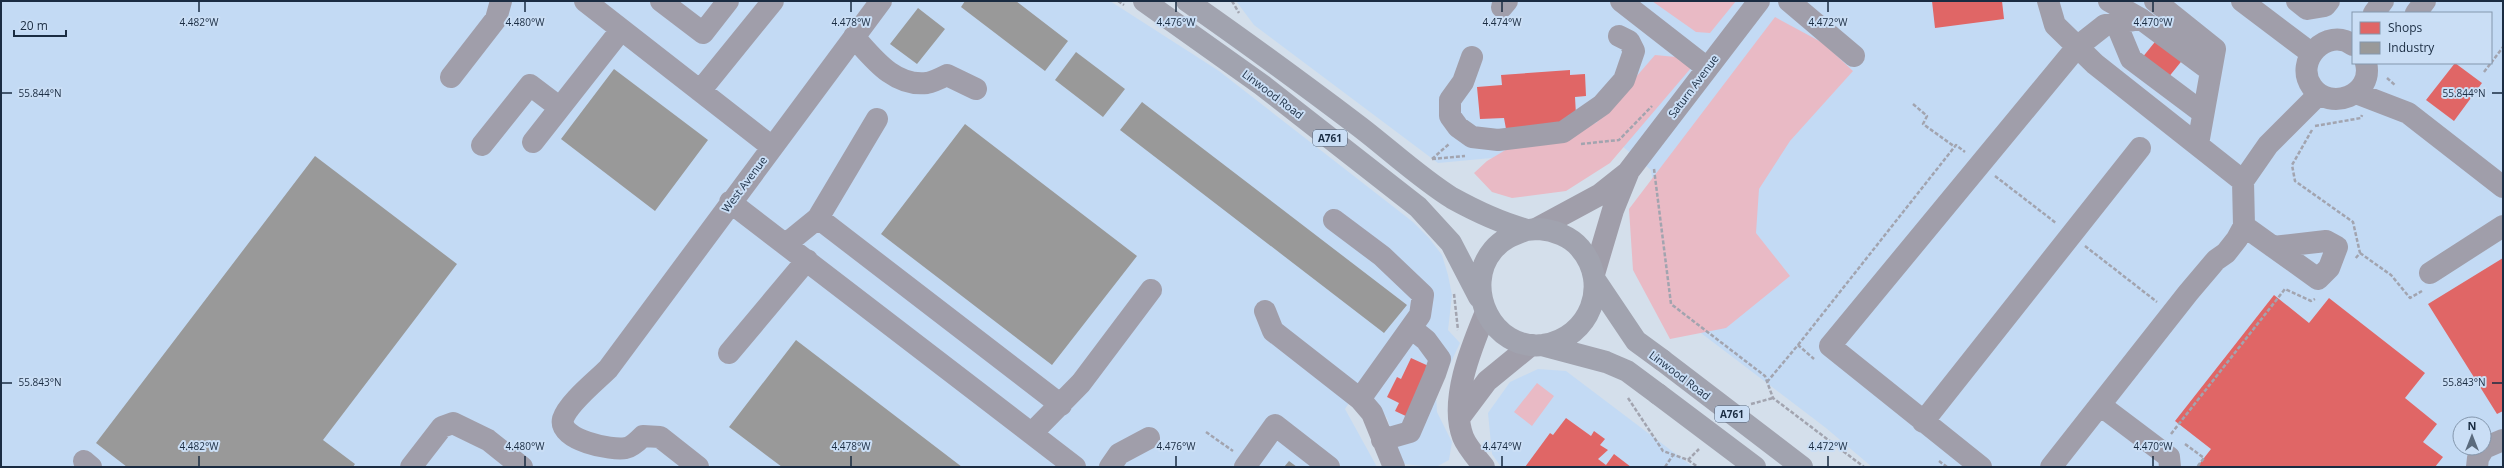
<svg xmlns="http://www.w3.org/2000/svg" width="2504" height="468" font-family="'Open Sans',sans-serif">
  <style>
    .built { fill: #c3daf4; fill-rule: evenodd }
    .green { fill: #e9bac5 }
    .shops { fill: #e06666 }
    .industry { fill: #999 }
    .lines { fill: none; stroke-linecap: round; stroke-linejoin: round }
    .path { stroke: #a2a4af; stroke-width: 2.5; stroke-dasharray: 4 2; stroke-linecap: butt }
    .minor { stroke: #a09eaa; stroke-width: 22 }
    .major { stroke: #a1a3af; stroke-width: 22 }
    .major-bridge { stroke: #a1a3af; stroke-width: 22 }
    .ticks { fill: none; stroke: #1a2c42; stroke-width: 1.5 }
    .labels { text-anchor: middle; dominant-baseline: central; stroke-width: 4; stroke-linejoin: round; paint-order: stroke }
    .shield { fill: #cadef5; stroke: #4f6178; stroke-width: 1 }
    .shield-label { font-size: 10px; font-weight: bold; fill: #1a2c42 }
    .street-label { font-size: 11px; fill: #1a2c42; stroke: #cadef5 }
    .ticks-label { font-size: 10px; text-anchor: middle; fill: #1a2c42; stroke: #cadef5; stroke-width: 4; stroke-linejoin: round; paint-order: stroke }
  </style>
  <rect width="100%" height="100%" fill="#d4dfeb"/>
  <path class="built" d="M 1,1 L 1110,1 L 1219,71 L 1413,222 L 1429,238 L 1442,255 L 1448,275 L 1452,295 L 1448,330 L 1460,343 L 1436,394 L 1437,412 L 1452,442 L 1449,460 L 1436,467 L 1402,464 L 1387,418 L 1359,388 L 1345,409 L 1377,467 L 1,467 Z
    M 1236,1 L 2503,1 L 2503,467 L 1872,467 L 1826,428 L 1672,311 L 1651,170 L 1622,146 L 1438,163 L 1254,25 ZM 2353,13 L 2491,13 L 2491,63 L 2353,63 ZM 2460,424 L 2484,424 L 2484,448 L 2460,448 Z
    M 1538,369 L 1566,371 L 1693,467 L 1501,467 L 1492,454 L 1488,413 L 1510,382 Z"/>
  <path class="green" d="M 1652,1 L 1736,1 L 1710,33 L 1696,32 Z
    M 1775,17 L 1823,43 L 1853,71 L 1790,141 L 1759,189 L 1756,233 L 1790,276 L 1726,328 L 1670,339 L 1633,270 L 1629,209 Z
    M 1655,55 L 1676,57 L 1691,68 L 1610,163 L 1566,191 L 1512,198 L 1492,192 L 1474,173 L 1487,161 L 1519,142 L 1596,123 Z
    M 1537,383 L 1554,396 L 1532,426 L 1514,412 Z"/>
  <path class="shops" d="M 1932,1 L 2002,1 L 2004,19 L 1935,28 Z
    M 2167,27 L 2193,47 L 2159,89 L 2133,69 Z
    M 2455,63 L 2482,83 L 2454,121 L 2426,100 Z
    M 1570,70 L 1570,75 L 1585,74 L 1586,96 L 1575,97 L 1576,115 L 1568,115 L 1569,128 L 1506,129 L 1504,118 L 1480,119 L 1477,87 L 1502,85 L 1501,75 Z
    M 2503,258 L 2503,411 L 2497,414 L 2428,304 Z
    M 2274,295 L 2309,323 L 2329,298 L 2425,373 L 2405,398 L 2437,424 L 2423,442 L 2443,457 L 2435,467 L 2197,467 L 2211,449 L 2175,421 Z
    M 1411,358 L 1433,368 L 1410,418 L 1395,411 L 1399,403 L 1387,397 L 1397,377 L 1401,379 Z
    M 1566,418 L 1591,436 L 1594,431 L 1605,439 L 1600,445 L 1608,450 L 1598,459 L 1606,465 L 1614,454 L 1631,467 L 1525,467 L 1550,433 L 1553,435 Z"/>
  <path class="industry" d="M 965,1 L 1016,1 L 1068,41 L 1045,71 L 961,7 Z
    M 918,8 L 945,29 L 917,64 L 890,44 Z
    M 1076,52 L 1125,89 L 1103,117 L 1055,80 Z
    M 614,69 L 708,140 L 655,211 L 561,139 Z
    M 1142,102 L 1407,305 L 1384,333 L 1120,130 Z
    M 965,124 L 1137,256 L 1052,365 L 881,234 Z
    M 315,156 L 457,264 L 323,440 L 355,464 L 353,467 L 127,467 L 96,443 Z
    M 796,340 L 962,467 L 782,467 L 729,427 Z
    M 1289,461 L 1297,467 L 1284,467 Z"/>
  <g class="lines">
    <path class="path" d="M 1118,1 L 1124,5
      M 1232,1 L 1239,13
      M 2491,63 L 2503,47
      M 2484,72 L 2491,63
      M 2387,78 L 2396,86
      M 1913,104 L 1927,116 L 1923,124 L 1955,147
      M 2315,126 L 2361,118 L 2362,115
      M 2312,130 L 2292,165 L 2295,181 L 2353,222 L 2360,253 L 2355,259
      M 1581,144 L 1619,140 L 1652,106
      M 1432,159 L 1465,156
      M 1432,159 L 1449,144
      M 1654,169 L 1671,304 L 1765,376 L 1773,398 L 1864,467
      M 1995,176 L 2056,223
      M 2085,246 L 2157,302
      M 2360,253 L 2391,275 L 2410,298 L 2422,291
      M 1454,294 L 1458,330
      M 1798,345 L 1956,145 L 1965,152
      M 1767,382 L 1798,345 L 1814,359
      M 1628,398 L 1663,451 L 1688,460 L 1699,449
      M 1751,404 L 1773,398
      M 1206,432 L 1233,451
      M 2171,434 L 2285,289 L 2311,301 L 2315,299
      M 2185,444 L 2204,458 L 2197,467
      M 1688,460 L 1698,467
      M 1939,461 L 1947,467
      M 1665,467 L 1673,455"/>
    <path class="minor" d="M 585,1 L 772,147
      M 661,1 L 703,33 L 728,1
      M 1621,1 L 1707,68
      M 1789,1 L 1854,56
      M 2048,1 L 2055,25 L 2095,64 L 2243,181
      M 2109,1 L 2141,19 L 2211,71
      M 2155,1 L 2215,49 L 2198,144
      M 2242,1 L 2311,53
      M 2297,1 L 2307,9 L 2325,6 L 2329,1
      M 1502,7 L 1507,1
      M 2374,13 L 2383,1
      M 2416,13 L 2425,1
      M 2116,23 L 2131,59 L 2203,113
      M 854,37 C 873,58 894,87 927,83 C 933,82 941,78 947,75 L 976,89
      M 2353,45 C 2327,26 2293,61 2312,87 C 2330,112 2374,95 2366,63
      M 1472,57 L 1463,82 L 1450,100 L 1450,116 L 1458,127 L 1472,137 L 1498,140 L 1563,132 L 1602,105 L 1624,80 L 1634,51 L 1629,41 L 1619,36
      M 451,77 L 496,19 L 501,1
      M 700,91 L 773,1
      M 2356,93 L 2408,113 L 2503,187
      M 533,142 L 621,30
      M 482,145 L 530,85 L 559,107
      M 730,202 L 1075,467
      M 818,218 L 1061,405
      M 1334,220 L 1382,256 L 1423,295 L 1420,315 L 1360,399 L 1372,413 L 1394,467
      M 2244,226 L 2318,279 L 2329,268 L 2337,247 L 2326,241 L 2273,247
      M 1536,229 L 1599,195 L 1628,172 L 1759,1
      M 786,244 L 818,218 L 877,119
      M 2430,273 L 2503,226
      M 1594,274 L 1613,210 L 1628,173
      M 1265,311 L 1273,331 L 1360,399
      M 729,353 L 807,260
      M 2100,405 L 2169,457 L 2170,467
      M 1460,417 L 1487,381 L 1531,345
      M 1923,422 L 2140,148
      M 1032,433 L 1081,383 L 1151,290
      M 1382,440 L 1410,432 L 1435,374 L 1440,359 L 1426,340 L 1411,328
      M 2484,448 L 2503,440
      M 84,461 L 91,467
      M 411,467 L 442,427 L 453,423 L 488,440 L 522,467
      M 698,467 L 660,437 L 643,436 C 639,440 632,447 626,448 C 612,451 558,440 563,419 C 568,403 596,381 608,369 L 881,1
      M 1110,467 L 1119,454 L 1149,438
      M 1245,467 L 1275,425 L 1329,467
      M 1484,467 C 1477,458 1467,447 1463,437 C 1449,400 1472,346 1486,312
      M 1981,467 L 1830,346 L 2077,47 L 2105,25 L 2141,19
      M 2051,467 L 2188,293 L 2216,260 L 2226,253 L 2237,239 L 2244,226 L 2243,181 L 2268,145 L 2319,94
      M 2477,467 L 2478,458 L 2484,448"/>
    <path class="major" d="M 1144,1 L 1262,85 L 1418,207 L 1451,243 L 1479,297
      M 1187,1 C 1246,42 1303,84 1360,127 C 1390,150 1420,178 1452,198 C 1472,209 1502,223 1524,229 C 1528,231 1534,229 1539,229 C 1554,230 1571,237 1580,248 C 1611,284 1590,338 1543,345 C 1492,351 1462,287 1493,250 C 1502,239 1513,235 1526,230
      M 1595,280 L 1636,341 L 1662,360
      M 1542,345 L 1606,362 L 1627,371 L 1658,394"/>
    <path class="major-bridge" d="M 1662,360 L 1802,467
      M 1658,394 L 1755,467"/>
  </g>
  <path class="ticks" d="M 199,2 L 199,12M 525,2 L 525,12M 851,2 L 851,12M 1176,2 L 1176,12M 1502,2 L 1502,12M 1828,2 L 1828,12M 2153,2 L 2153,12M 2,93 L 12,93M 2492,93 L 2502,93M 2,383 L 12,383M 2492,383 L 2502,383M 199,456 L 199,466M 525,456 L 525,466M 851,456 L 851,466M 1176,456 L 1176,466M 1502,456 L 1502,466M 1828,456 L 1828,466M 2153,456 L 2153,466"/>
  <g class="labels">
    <g class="shield">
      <rect x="1313" y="130" width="34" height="16" rx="3"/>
      <rect x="1715" y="406" width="34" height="16" rx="3"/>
    </g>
    <g class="shield-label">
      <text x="1330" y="138">A761</text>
      <text x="1732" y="414">A761</text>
    </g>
    <g class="street-label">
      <text transform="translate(1693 86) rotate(-53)">Saturn Avenue</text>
      <text transform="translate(1273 94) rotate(37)">Linwood Road</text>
      <text transform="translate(744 184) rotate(-53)">West Avenue</text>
      <text transform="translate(1680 375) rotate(37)">Linwood Road</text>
    </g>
  </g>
  <g class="ticks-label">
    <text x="199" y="26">4.482°W</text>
    <text x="525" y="26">4.480°W</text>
    <text x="851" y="26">4.478°W</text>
    <text x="1176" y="26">4.476°W</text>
    <text x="1502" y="26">4.474°W</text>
    <text x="1828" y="26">4.472°W</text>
    <text x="2153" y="26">4.470°W</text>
    <text x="40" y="97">55.844°N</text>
    <text x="2464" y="97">55.844°N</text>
    <text x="40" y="386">55.843°N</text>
    <text x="2464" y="386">55.843°N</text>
    <text x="199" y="450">4.482°W</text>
    <text x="525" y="450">4.480°W</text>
    <text x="851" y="450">4.478°W</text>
    <text x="1176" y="450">4.476°W</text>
    <text x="1502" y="450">4.474°W</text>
    <text x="1828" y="450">4.472°W</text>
    <text x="2153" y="450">4.470°W</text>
  </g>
  <rect width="2504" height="468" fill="none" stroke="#1a2c42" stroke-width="4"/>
  <rect x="2352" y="12" width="140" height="52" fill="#cadef5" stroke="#8497ad"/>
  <rect x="2360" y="22" width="20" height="12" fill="#e06666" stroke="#8497ad"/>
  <text x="2388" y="32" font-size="12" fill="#1a2c42">Shops</text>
  <rect x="2360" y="42" width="20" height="12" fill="#999999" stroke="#8497ad"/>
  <text x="2388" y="52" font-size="12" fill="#1a2c42">Industry</text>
  <g transform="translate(2472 436)"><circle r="19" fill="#cadef5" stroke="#8497ad"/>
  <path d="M0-3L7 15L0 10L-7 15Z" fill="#5b6b7d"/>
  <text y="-6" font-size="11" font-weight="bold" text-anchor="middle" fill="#1a2c42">N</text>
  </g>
  <path d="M14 30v6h52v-6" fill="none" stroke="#1a2c42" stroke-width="2"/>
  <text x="20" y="30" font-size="12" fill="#1a2c42" stroke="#cadef5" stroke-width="3" paint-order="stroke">20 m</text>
</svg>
